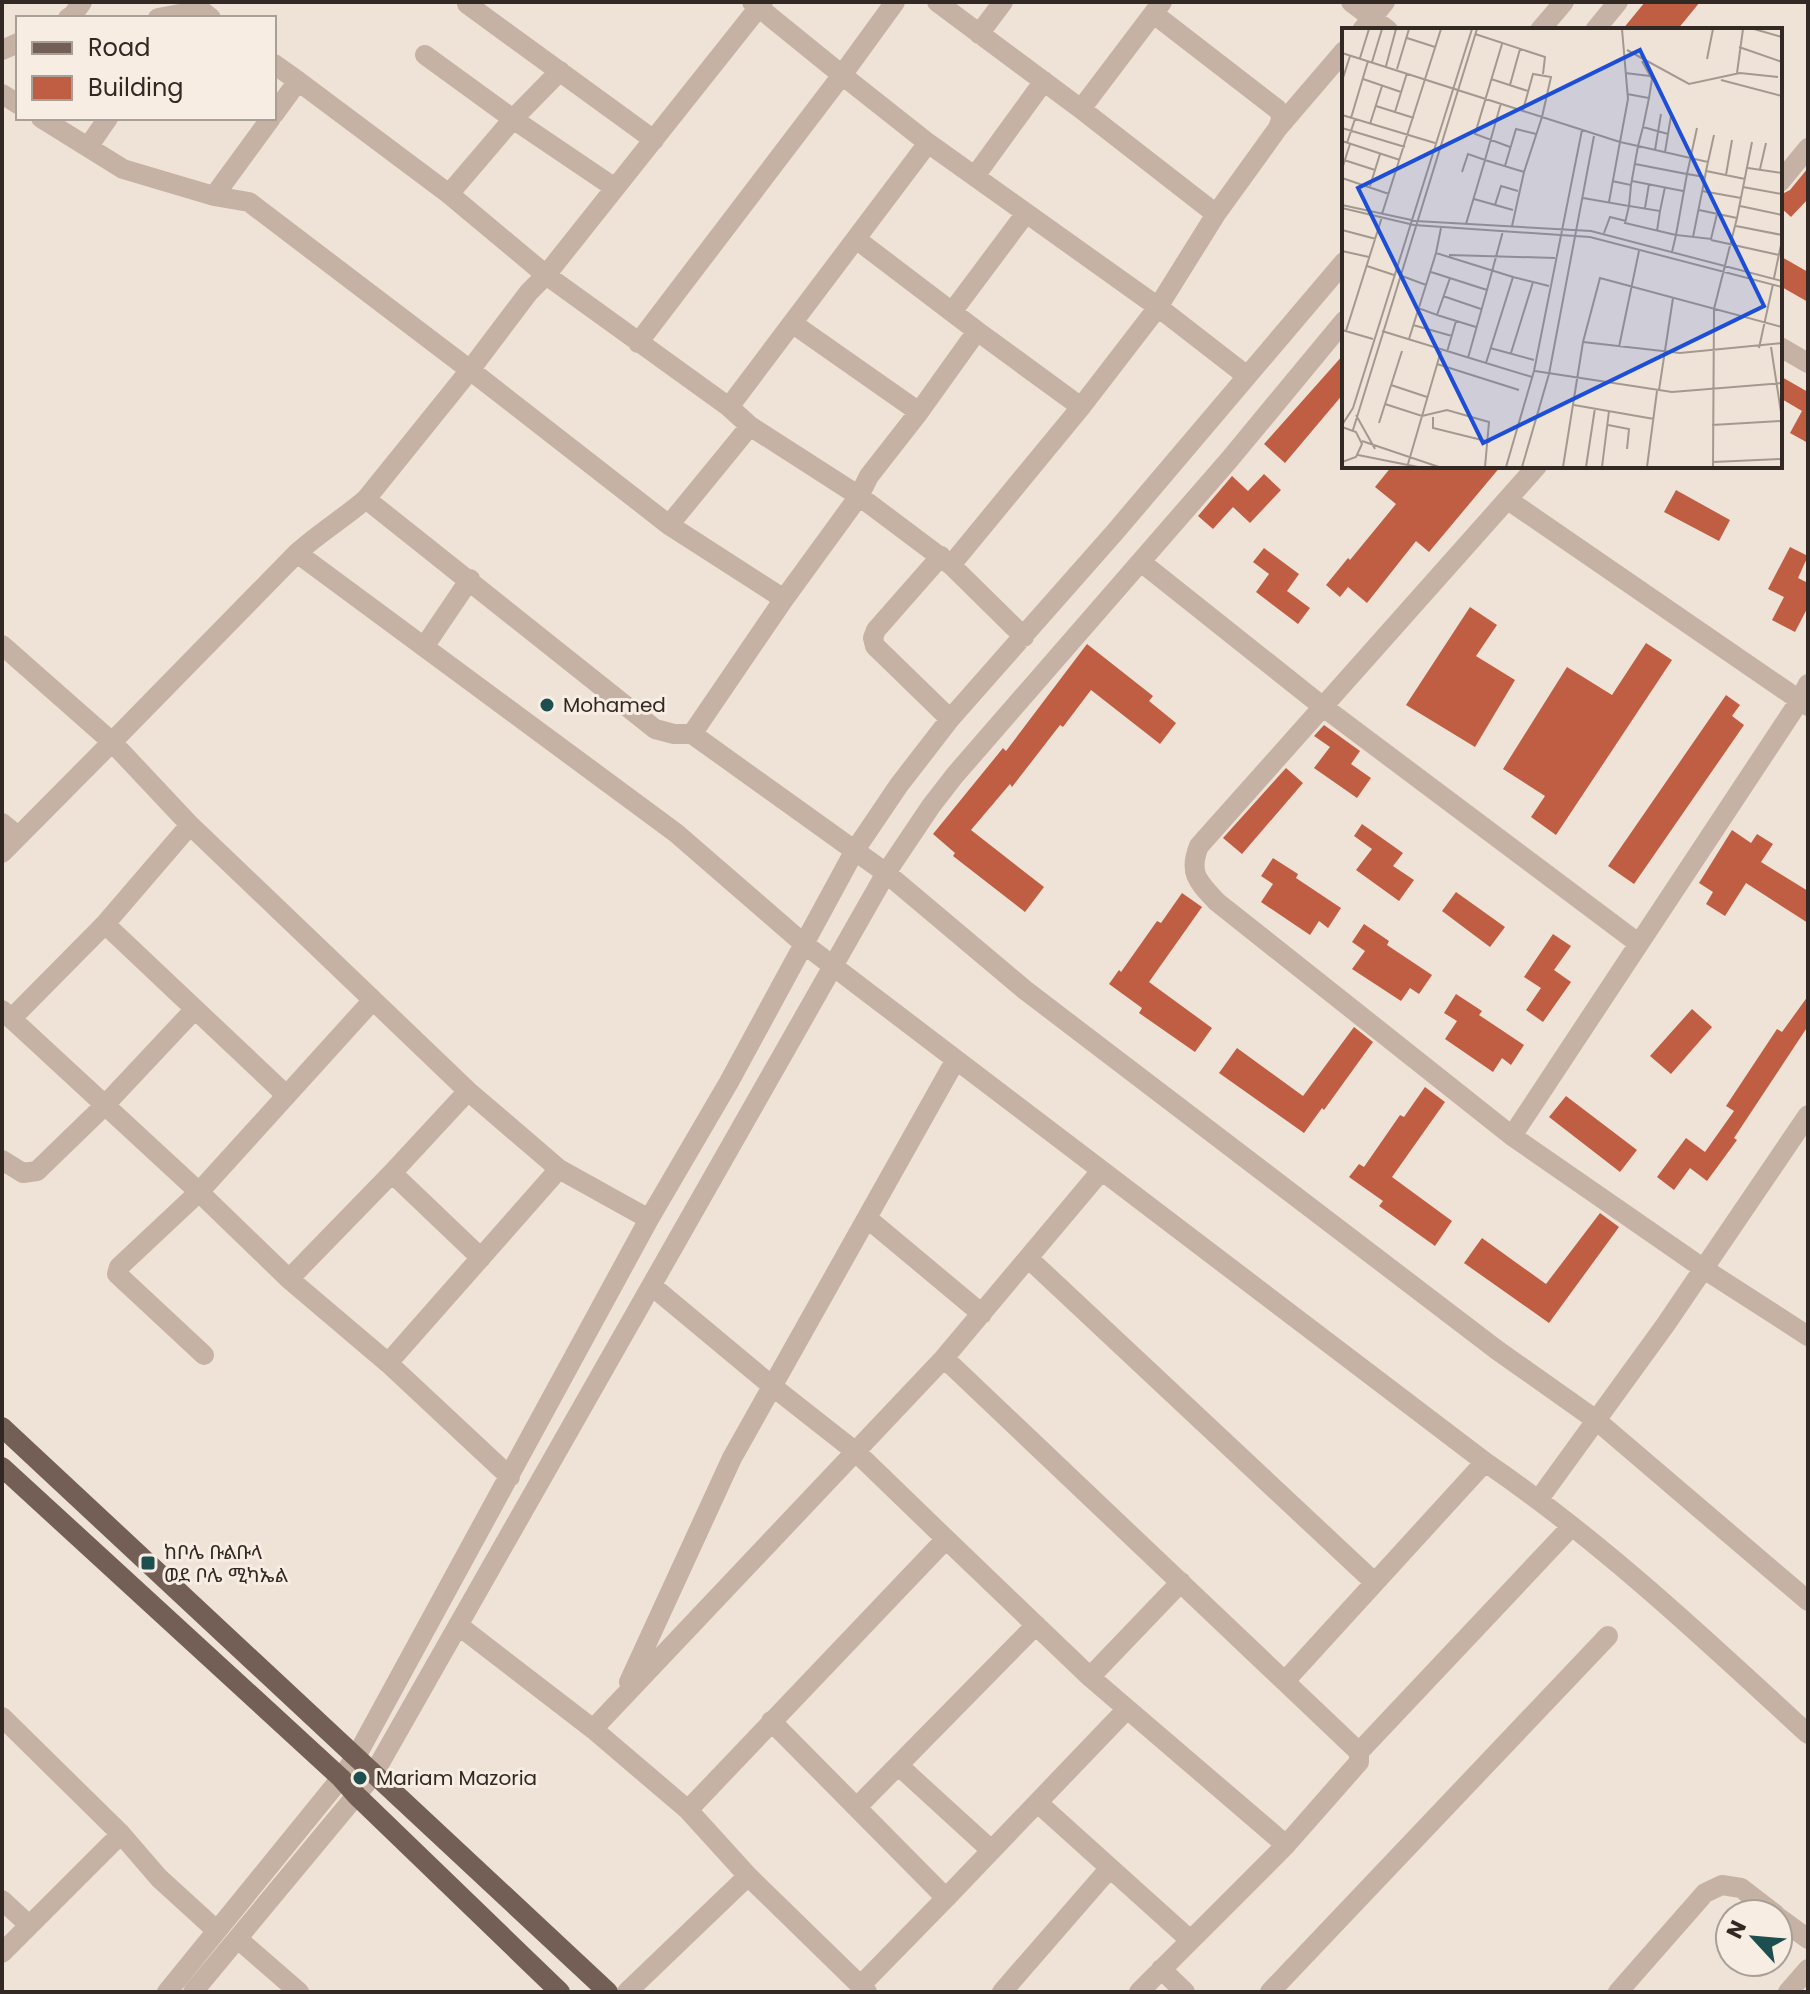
<svg xmlns="http://www.w3.org/2000/svg" width="1810" height="1994" font-family="Poppins,'Noto Sans Ethiopic',sans-serif">
  <style>
    .building { fill: #c05e43 }
    .lines { fill: none; stroke-linecap: round; stroke-linejoin: round }
    .minor { stroke: #c6b2a4; stroke-width: 20 }
    .major { stroke: #735f56; stroke-width: 20 }
    .poi-dot { fill: #1d4f51; stroke: #f7ede2; stroke-width: 3 }
    .labels { text-anchor: middle; dominant-baseline: central; stroke-width: 6; stroke-linejoin: round; paint-order: stroke }
    .poi-label { font-size: 20px; fill: #322925; stroke: #f7ede2; text-anchor: start }
    .inset-road { fill: none; stroke: #a39990; stroke-width: 2 }
    .view { fill: #1d4ed8; fill-opacity: 0.15; stroke: #1d4ed8; stroke-width: 4 }
    .inset-edge { fill: none; stroke: #322925; stroke-width: 4 }
  </style>
  <rect width="100%" height="100%" fill="#efe3d7"/>
  <path class="building" d="M 1645,2 L 1700,2 L 1677,30 L 1622,30 Z
    M 1808,168 L 1808,199 L 1791,217 L 1780,207 L 1780,195 L 1790,190 Z
    M 1780,256 L 1808,272 L 1808,302 L 1780,286 Z
    M 1344,354 L 1344,393 L 1285,463 L 1264,444 Z
    M 1780,376 L 1808,392 L 1808,443 L 1790,433 L 1802,411 L 1780,398 Z
    M 1392,466 L 1501,466 L 1429,552 L 1416,541 L 1367,603 L 1348,587 L 1340,597 L 1326,585 L 1348,558 L 1350,560 L 1396,504 L 1375,487 Z
    M 1264,474 L 1281,490 L 1250,523 L 1233,507 L 1213,529 L 1198,516 L 1232,476 L 1248,491 Z
    M 1676,490 L 1730,520 L 1719,541 L 1664,512 Z
    M 1790,547 L 1808,556 L 1798,578 L 1808,583 L 1808,607 L 1795,632 L 1772,620 L 1784,597 L 1768,589 Z
    M 1264,548 L 1299,574 L 1287,591 L 1310,608 L 1298,624 L 1256,592 L 1269,574 L 1253,562 Z
    M 1470,607 L 1497,625 L 1476,656 L 1515,680 L 1475,747 L 1406,705 Z
    M 1646,643 L 1672,660 L 1556,835 L 1531,817 L 1545,796 L 1503,769 L 1567,667 L 1612,695 Z
    M 1087,644 L 1153,696 L 1149,701 L 1176,723 L 1160,744 L 1091,690 L 1063,727 L 1060,725 L 1012,787 L 1010,784 L 971,830 L 1044,887 L 1025,912 L 953,856 L 955,853 L 933,834 L 1003,748 L 1006,751 Z
    M 1726,695 L 1740,705 L 1732,716 L 1744,725 L 1634,884 L 1608,866 Z
    M 1324,725 L 1360,751 L 1351,764 L 1371,778 L 1357,798 L 1314,768 L 1330,747 L 1314,736 Z
    M 1286,768 L 1303,783 L 1242,854 L 1223,838 Z
    M 1362,824 L 1403,853 L 1393,866 L 1414,880 L 1399,901 L 1356,870 L 1372,849 L 1354,836 Z
    M 1732,830 L 1751,843 L 1757,834 L 1773,844 L 1761,862 L 1808,891 L 1808,923 L 1746,883 L 1725,916 L 1706,904 L 1713,892 L 1699,883 Z
    M 1273,858 L 1298,874 L 1296,878 L 1341,908 L 1328,928 L 1319,921 L 1310,935 L 1261,902 L 1273,884 L 1261,876 Z
    M 1456,892 L 1505,927 L 1490,947 L 1442,911 Z
    M 1182,893 L 1202,907 L 1149,982 L 1212,1028 L 1195,1052 L 1139,1013 L 1142,1008 L 1109,984 L 1119,970 L 1121,972 L 1157,921 L 1161,923 Z
    M 1364,924 L 1389,941 L 1387,945 L 1432,975 L 1419,994 L 1410,988 L 1401,1001 L 1352,969 L 1365,951 L 1352,942 Z
    M 1553,934 L 1571,946 L 1554,970 L 1571,982 L 1543,1022 L 1526,1010 L 1541,988 L 1524,977 Z
    M 1456,994 L 1482,1011 L 1479,1015 L 1524,1045 L 1511,1065 L 1502,1058 L 1493,1072 L 1445,1039 L 1457,1021 L 1444,1013 Z
    M 1808,996 L 1808,1026 L 1734,1138 L 1737,1140 L 1707,1181 L 1690,1168 L 1674,1190 L 1657,1177 L 1686,1138 L 1705,1152 L 1734,1111 L 1726,1106 L 1777,1029 L 1782,1032 Z
    M 1692,1009 L 1712,1027 L 1671,1074 L 1650,1056 Z
    M 1354,1027 L 1373,1042 L 1324,1110 L 1322,1108 L 1304,1133 L 1219,1073 L 1237,1048 L 1303,1096 Z
    M 1425,1087 L 1445,1102 L 1392,1177 L 1452,1221 L 1435,1246 L 1379,1206 L 1383,1201 L 1349,1177 L 1359,1164 L 1364,1167 L 1400,1115 L 1404,1117 Z
    M 1566,1096 L 1637,1150 L 1620,1172 L 1549,1117 Z
    M 1600,1213 L 1619,1227 L 1549,1323 L 1464,1263 L 1482,1238 L 1546,1284 Z"/>
  <g class="lines">
    <path class="minor" d="M 895,2 L 842,75 L 928,143 L 1158,307 L 1216,214 L 1278,128 L 1282,117 L 1277,109 L 1154,14
      M 937,2 L 1081,109 L 1216,214
      M 1351,2 L 1388,30
      M 467,4 L 654,140
      M 68,18 L 73,15 L 82,2
      M 158,18 L 201,10 L 211,18
      M 1362,30 L 1385,2
      M 1540,30 L 1564,2
      M 1595,30 L 1618,2
      M 979,34 L 1003,2
      M 2,50 L 18,43
      M 425,55 L 513,119 L 615,188
      M 274,64 L 298,81
      M 560,71 L 513,119 L 449,194 L 546,275 L 763,2
      M 2,94 L 18,104
      M 1081,109 L 1162,2
      M 274,114 L 298,81 L 449,194
      M 41,118 L 123,169 L 214,196 L 249,202 L 470,370 L 529,292 L 546,275 L 729,407 L 750,426
      M 1278,128 L 1344,51
      M 88,147 L 108,118
      M 975,176 L 1044,81
      M 1780,182 L 1808,148
      M 214,196 L 271,118
      M 856,239 L 977,331
      M 952,312 L 1026,213
      M 792,323 L 919,412
      M 638,343 L 842,75 L 752,2
      M 1780,347 L 1808,363
      M 729,407 L 928,143
      M 1537,466 L 1199,846 C 1188,873 1198,882 1217,902 L 1512,1136 L 1704,1269 L 1808,1336
      M 366,499 L 655,729 L 674,734 L 692,734 L 886,873 L 1025,990 L 1497,1350 L 1596,1420 L 1808,1601
      M 1508,500 L 1808,706
      M 669,525 L 750,426 L 859,496 L 869,476 L 919,412 L 977,331 L 1081,407
      M 297,553 L 676,833 L 804,944 L 1485,1462 C 1601,1541 1705,1639 1808,1734
      M 941,556 L 876,630 L 873,638 L 875,646 L 950,719
      M 1141,562 L 1322,706 L 1638,943
      M 951,565 L 1024,637
      M 2,645 L 112,742 L 2,853
      M 424,647 L 470,579
      M 692,734 L 784,599 L 859,496 L 951,565 L 1081,407 L 1158,307 L 1247,376
      M 2,823 L 18,836
      M 190,825 L 105,924 L 285,1094
      M 373,1000 L 468,1091 L 559,1169 L 649,1219
      M 2,1010 L 199,1192 L 119,1267 L 117,1274 L 204,1355
      M 12,1018 L 105,924
      M 468,1091 L 392,1173 L 481,1258
      M 1512,1136 L 1800,700 L 1808,684
      M 2,1160 L 23,1173 L 37,1171 L 104,1106 L 195,1009
      M 867,1218 L 982,1314
      M 1028,1258 L 1374,1582
      M 289,1279 L 392,1173
      M 652,1286 L 772,1386 L 856,1452 L 946,1539
      M 944,1358 L 1101,1171
      M 388,1363 L 559,1169
      M 510,1477 L 388,1363 L 289,1279 L 199,1192 L 373,1000 L 190,825 L 112,742 L 297,553 C 319,533 344,518 366,499 L 470,370 L 669,525 L 784,599
      M 1539,1499 L 1666,1324 L 1808,1115
      M 458,1625 L 593,1729
      M 1090,1677 L 1181,1582
      M 1285,1681 L 1485,1462
      M 629,1682 L 732,1458 L 955,1061
      M 2,1717 L 121,1834 L 159,1878 L 216,1930
      M 771,1721 L 946,1898 L 860,1986
      M 1359,1752 L 1572,1526
      M 899,1766 L 991,1850
      M 1038,1803 L 1189,1939
      M 857,1807 L 1036,1625
      M 688,1810 L 946,1539 L 1090,1677 L 1286,1845
      M 748,1876 L 867,1992
      M 946,1898 L 1127,1709
      M 2,1900 L 29,1925
      M 1778,1917 L 1808,1939
      M 238,1939 L 299,1992
      M 2,1953 L 121,1834
      M 1161,1969 L 1185,1992
      M 167,1992 L 341,1778 L 357,1755 L 649,1219 L 729,1082 L 855,850 L 899,785 L 950,719 L 1115,532 L 1344,262
      M 193,1992 L 373,1775 L 886,873 L 931,806 L 955,775 L 1229,460 L 1344,321
      M 627,1992 L 748,1876 L 688,1810 L 593,1729 L 944,1358 L 1359,1752 L 1359,1762 L 1286,1845 L 1139,1992
      M 1002,1992 L 1109,1869
      M 1270,1992 L 1608,1636
      M 1618,1992 L 1705,1893 L 1722,1885 L 1741,1888 L 1775,1914
      M 1788,1992 L 1808,1969"/>
    <path class="major" d="M 2,1427 L 608,1992
      M 2,1467 L 341,1778 L 357,1796 L 560,1992"/>
  </g>
  <g class="poi-dot">
    <circle cx="547" cy="705" r="8"/>
    <rect x="140" y="1555" width="16" height="16" rx="4"/>
    <circle cx="360" cy="1778" r="8"/>
  </g>
  <g class="labels">
    <g class="poi-label">
      <text x="563" y="705">Mohamed</text>
      <text x="164" y="1552">ከቦሌ ቡልቡላ<tspan x="164" dy="23">ወደ ቦሌ ሚካኤል</tspan></text>
      <text x="376" y="1778">Mariam Mazoria</text>
    </g>
  </g>
  <g transform="translate(1342 28)">
    <rect width="440" height="440" fill="#efe3d7"/>
    <path class="inset-road" d="M 280,1 L 286,71 L 278,114 L 296,118 L 289,157M 412,1 L 440,9M 133,6 L 203,29 L 201,46M 65,10 L 93,19M 160,16 L 133,106 L 168,119M 397,19 L 440,34M 285,22 L 347,56 L 398,45 L 436,49M 0,25 L 200,89 L 209,49 L 191,46 L 181,82M 18,30 L 27,1M 365,31 L 371,1M 300,33 L 310,51 L 307,70M 30,34 L 40,1M 44,38 L 54,1M 55,41 L 67,1M 283,45 L 308,48M 395,45 L 401,1M 21,51 L 59,64M 149,51 L 186,63M 379,52 L 440,68M 0,53 L 8,28M 168,57 L 178,21M 285,66 L 307,70 L 301,99M 34,78 L 72,90M 53,84 L 65,45M 0,87 L 93,115M 9,90 L 26,33M 28,96 L 40,58M 0,100 L 63,119M 326,106 L 301,99 L 296,118 L 366,134 L 364,143M 0,113 L 58,132M 5,115 L 13,91M 313,122 L 319,86M 323,124 L 329,88M 2,132 L 33,142M 366,134 L 372,107M 293,136 L 345,146 L 355,100M 163,138 L 174,101 L 194,106M 406,140 L 440,145M 0,141 L 8,116M 418,141 L 424,115M 120,144 L 126,126 L 143,132 L 159,75M 384,147 L 390,112M 0,150 L 47,166M 270,153 L 289,157 L 287,178 L 318,183 L 315,203M 290,153 L 341,163M 28,158 L 38,126M 401,159 L 440,166M 360,163 L 399,170M 241,170 L 287,178 L 283,195 L 334,207 L 330,224M 132,171 L 171,182M 0,177 L 74,193 L 249,203 L 440,253M 153,177 L 159,158 L 176,163M 398,178 L 440,187M 0,180 L 72,197 L 248,209 L 440,259M 303,180 L 307,156M 357,182 L 395,190 L 410,114M 318,183 L 323,159M 40,186 L 99,1M 375,186 L 369,211 L 334,207 L 345,146 L 363,149 L 364,143 L 403,151M 124,196 L 143,132 L 182,144 L 200,89 L 278,114 L 267,174M 170,198 L 182,144M 394,198 L 440,207M 0,202 L 34,211M 262,205 L 268,189 L 284,193M 351,209 L 363,149M 369,212 L 437,227M 0,223 L 27,229M 94,225 L 99,200M 107,227 L 213,230M 25,238 L 52,247M 89,244 L 145,262 L 126,330M 171,249 L 207,258M 432,250 L 440,212M 145,262 L 161,203M 101,268 L 139,281M 76,280 L 95,287 L 108,250M 95,287 L 134,299M 71,297 L 110,308M 0,302 L 31,311M 4,303 L 40,189M 40,303 L 144,335 L 171,249 L 94,225 L 84,257 L 60,248M 67,311 L 84,257M 241,314 L 338,325 L 440,315M 277,319 L 297,223M 429,319 L 440,391M 148,320 L 192,332M 417,320 L 431,256M 105,324 L 114,293M 169,325 L 191,254M 144,335 L 190,349M 95,336 L 177,362M 193,343 L 330,364 L 440,355M 49,357 L 85,369M 317,362 L 331,270M 43,376 L 80,388 L 105,382 L 147,394 L 143,439M 232,377 L 312,391M 14,387 L 33,421M 91,389 L 91,400 L 148,414M 37,395 L 60,323M 0,397 L 11,380 L 130,1M 266,397 L 287,401 L 285,421M 370,397 L 440,393M 0,399 L 14,404 L 20,416 L 14,429 L 0,434M 11,402 L 135,1M 20,413 L 97,439M 16,427 L 76,439M 371,434 L 440,431M 66,436 L 99,323M 164,439 L 192,343 L 240,102M 180,439 L 207,346 L 252,108M 221,439 L 241,314 L 258,250 L 440,299M 244,439 L 253,380M 260,439 L 267,383M 305,439 L 315,363M 371,439 L 372,281 L 395,190"/>
    <path class="view" d="M 298,22 L 422,278 L 141,415 L 16,160 Z"/>
    <rect width="440" height="440" class="inset-edge"/>
  </g>
  <rect width="1810" height="1994" fill="none" stroke="#322925" stroke-width="8"/>
  <rect x="16" y="16" width="260" height="104" fill="#f7ede2" stroke="#a89f96" stroke-width="2"/>
  <rect x="32" y="42" width="40" height="12" fill="#735f56" stroke="#a89f96" stroke-width="2"/>
  <text x="88" y="56" font-size="24" fill="#322925">Road</text>
  <rect x="32" y="76" width="40" height="24" fill="#c05e43" stroke="#a89f96" stroke-width="2"/>
  <text x="88" y="96" font-size="24" fill="#322925">Building</text>
  <g transform="translate(1754 1938) rotate(296)"><circle r="38" fill="#f7ede2" stroke="#a89f96" stroke-width="2"/>
  <path d="M0-6L14 30L0 20L-14 30Z" fill="#1d4f51"/>
  <text y="-12" font-size="22" font-weight="bold" text-anchor="middle" fill="#322925">N</text>
  </g>
</svg>
